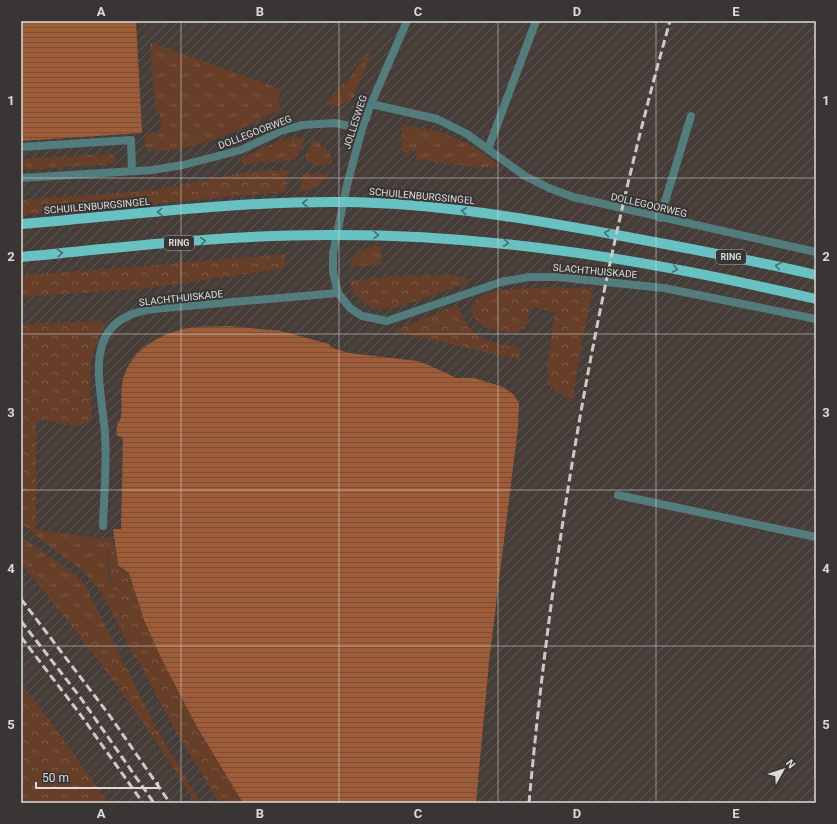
<svg xmlns="http://www.w3.org/2000/svg" width="837" height="824" font-family="Roboto,sans-serif">
  <style>
    .industrial { fill: url(#industrial-furrows) }
    .grass { fill: url(#grass-tufts) }
    .forest { fill: url(#forest-crowns) }
    .water { fill: url(#water-rules) }
    .lines { fill: none; stroke-linecap: round; stroke-linejoin: round }
    .minor { stroke: #537c7d; stroke-width: 8 }
    .primary { stroke: #68c2c3; stroke-width: 10 }
    .rail { stroke: #cccac9; stroke-width: 3; stroke-dasharray: 8 4; stroke-linecap: butt }
    .oneway { stroke: #4b6d6d }
    .grid { fill: none; stroke: #dddbda; stroke-width: 1; stroke-opacity: 0.55 }
    .labels { text-anchor: middle; dominant-baseline: central; stroke-width: 4; stroke-linejoin: round; paint-order: stroke }
    .shield { fill: #383534; stroke: #aca9a8; stroke-width: 1 }
    .shield-label { font-size: 9px; font-weight: bold; fill: #dddbda }
    .street-label { font-size: 10px; fill: #dddbda; stroke: #383534 }
    .neatline { fill: none; stroke: #dddbda; stroke-width: 1.5 }
    .grid-label { font-size: 13px; text-anchor: middle; font-weight: bold; fill: #dddbda }
  </style>
  <defs>
    <pattern id="industrial-furrows" width="10" height="10" patternUnits="userSpaceOnUse"><rect width="10" height="10" fill="#463d38"/><path d="M-1 1l2-2M0 10L10 0M9 11l2-2" fill="none" stroke="#605854"/></pattern>
    <pattern id="grass-tufts" width="24" height="20" patternUnits="userSpaceOnUse"><rect width="24" height="20" fill="#673e28"/><path d="M3 7l-1-3M5 7V3M7 7l1-3M15 17l-1-3M17 17v-4M19 17l1-3" fill="none" stroke="#7c5947"/></pattern>
    <pattern id="forest-crowns" width="20" height="18" patternUnits="userSpaceOnUse"><rect width="20" height="18" fill="#673e28"/><path d="M2 6a3 3 0 1 1 6 0M12 15a3 3 0 1 1 6 0" fill="none" stroke="#7c5947"/></pattern>
    <pattern id="water-rules" width="6" height="5" patternUnits="userSpaceOnUse"><rect width="6" height="5" fill="#9f5c37"/><path d="M0 2.5h6" fill="none" stroke="#75503c"/></pattern>
  </defs>
  <rect width="100%" height="100%" fill="#383534"/>
  <path class="industrial" d="M 21,21 L 816,21 L 816,803 L 88,803 L 21,705 Z"/>
  <path class="grass" d="M 150,42 L 281,89 L 278,98 L 280,109 C 248,127 183,158 146,149 L 144,134 L 161,132 L 160,114 L 155,110 Z
    M 368,52 L 371,55 L 352,99 L 337,106 L 327,105 L 334,92 L 348,80 Z
    M 402,126 C 437,127 475,143 501,167 L 473,167 L 416,159 L 417,152 L 410,151 L 409,158 C 398,152 402,136 402,126 Z
    M 293,138 L 305,138 L 299,154 L 293,160 L 244,164 L 239,159 L 284,139 Z
    M 313,139 C 323,144 333,153 332,165 L 311,164 L 305,158 Z
    M 112,154 L 116,160 L 112,164 L 21,170 L 21,159 Z
    M 309,173 L 328,175 C 321,186 312,189 299,192 L 303,175 Z
    M 381,246 L 381,264 L 349,267 C 354,253 366,246 381,246 Z
    M 27,528 L 105,539 C 108,551 107,564 109,576 C 115,608 130,639 144,668 L 134,657 L 102,593 C 82,564 52,551 27,528 Z
    M 21,537 L 73,572 L 85,585 L 126,667 L 118,655 L 77,613 L 64,606 L 25,563 L 21,556 Z"/>
  <path class="forest" d="M 286,170 L 288,171 L 285,192 L 21,215 L 21,200 L 155,190 L 252,171 Z
    M 285,254 L 285,268 L 148,288 L 21,297 L 21,275 L 85,271 Z
    M 429,275 C 441,276 462,273 470,282 L 395,308 C 390,308 384,309 379,309 C 367,307 350,293 350,281 L 389,276 Z
    M 549,287 L 593,289 L 579,359 L 572,401 L 548,385 L 547,367 L 555,312 L 532,307 L 524,328 L 514,333 C 497,331 475,329 471,309 C 473,304 475,299 480,297 C 500,287 528,289 549,287 Z
    M 457,305 C 474,341 482,341 520,348 L 520,360 L 393,331 Z
    M 97,321 L 106,324 C 86,354 89,385 92,420 L 77,426 L 42,420 L 36,424 L 36,529 L 27,528 L 21,521 L 21,324 Z
    M 112,537 L 118,565 L 129,572 L 144,620 L 162,660 L 197,727 L 243,803 L 219,803 C 180,738 138,672 115,599 C 109,579 110,559 105,539 Z
    M 21,556 L 38,578 L 64,606 L 77,613 L 118,655 L 126,667 L 157,730 L 201,803 L 195,803 C 144,718 85,640 21,564 Z
    M 21,685 L 36,702 L 109,803 L 21,803 Z"/>
  <path class="water" d="M 21,21 L 136,21 L 142,133 L 21,141 Z
    M 229,326 L 281,331 L 329,344 L 332,348 L 349,353 L 417,361 L 431,366 L 456,378 L 474,378 L 503,387 L 513,394 L 519,403 L 518,427 L 489,662 L 476,803 L 243,803 L 197,727 L 162,660 L 144,620 L 129,573 L 118,565 L 113,529 L 121,529 L 123,437 L 117,436 C 115,424 119,425 121,416 C 123,402 119,392 124,376 C 133,347 166,330 196,327 C 207,326 218,327 229,326 Z"/>
  <g class="lines">
    <path class="minor" d="M 407,21 L 371,104 L 362,129 L 347,185 L 333,253 L 333,272 L 338,293 L 350,308 L 362,316 L 387,321 L 501,282 L 529,277 L 557,277 L 664,288 L 816,319
      M 371,104 L 437,119 L 467,134 L 525,176 L 549,188 L 573,197 L 816,252
      M 21,147 L 131,140 L 132,171
      M 488,149 L 536,21
      M 21,178 L 152,170 L 183,165 L 241,150 L 283,130 L 303,125 L 335,123 L 362,129
      M 660,218 L 691,116
      M 618,495 L 816,537
      M 103,526 C 104,495 107,464 105,434 C 101,381 79,319 153,309 L 338,293"/>
    <path class="primary" d="M 21,224 C 128,215 235,201 343,202 C 437,203 530,219 622,236 C 687,248 752,260 816,275
      M 21,257 C 126,247 232,234 338,235 C 503,235 657,262 816,299"/>
    <path class="rail" d="M 21,599 L 110,716 L 170,803
      M 21,621 L 80,697 L 154,803
      M 21,637 L 80,714 L 143,803
      M 529,803 C 553,539 598,276 670,21"/>
  </g>
  <defs><path id="oneway-chevron" d="M-2-3.5L2.5 0L-2 3.5" fill="none" stroke-width="1.6" stroke-linecap="round" stroke-linejoin="round"/></defs>
  <g class="oneway">
    <use href="#oneway-chevron" transform="translate(305 203) rotate(180)"/>
    <use href="#oneway-chevron" transform="translate(464 211) rotate(-174)"/>
    <use href="#oneway-chevron" transform="translate(160 212) rotate(175)"/>
    <use href="#oneway-chevron" transform="translate(607 233) rotate(-169)"/>
    <use href="#oneway-chevron" transform="translate(376 235) rotate(1)"/>
    <use href="#oneway-chevron" transform="translate(203 241) rotate(-5)"/>
    <use href="#oneway-chevron" transform="translate(506 243) rotate(6)"/>
    <use href="#oneway-chevron" transform="translate(60 253) rotate(-5)"/>
    <use href="#oneway-chevron" transform="translate(778 266) rotate(-167)"/>
    <use href="#oneway-chevron" transform="translate(675 269) rotate(11)"/>
  </g>
  <path class="grid" d="M 181,21 L 181,803M 339,21 L 339,803M 498,21 L 498,803M 656,21 L 656,803M 21,178 L 816,178M 21,334 L 816,334M 21,490 L 816,490M 21,646 L 816,646"/>
  <g class="labels">
    <g class="shield">
      <rect x="164" y="236" width="30" height="14" rx="3"/>
      <rect x="716" y="250" width="30" height="14" rx="3"/>
    </g>
    <g class="shield-label">
      <text x="179" y="243">RING</text>
      <text x="731" y="257">RING</text>
    </g>
    <g class="street-label">
      <text transform="translate(355 122) rotate(-72)">JOLLESWEG</text>
      <text transform="translate(255 132) rotate(-21)">DOLLEGOORWEG</text>
      <text transform="translate(422 196) rotate(5)">SCHUILENBURGSINGEL</text>
      <text transform="translate(649 205) rotate(13)">DOLLEGOORWEG</text>
      <text transform="translate(97 206) rotate(-5)">SCHUILENBURGSINGEL</text>
      <text transform="translate(595 271) rotate(5)">SLACHTHUISKADE</text>
      <text transform="translate(181 298) rotate(-6)">SLACHTHUISKADE</text>
    </g>
  </g>
  <rect width="837" height="824" fill="none" stroke="#383534" stroke-width="44"/>
  <g transform="translate(783 770) rotate(51)" stroke="#383534" stroke-width="3" paint-order="stroke">
  <path d="M0-3L7 15L0 10L-7 15Z" fill="#dddbda"/>
  <text y="-6" font-size="11" font-weight="bold" text-anchor="middle" fill="#dddbda">N</text>
  </g>
  <path d="M36 782v6h122v-6" fill="none" stroke="#dddbda" stroke-width="2"/>
  <text x="42" y="782" font-size="12" fill="#dddbda" stroke="#383534" stroke-width="3" paint-order="stroke">50 m</text>
  <rect x="22" y="22" width="793" height="780" class="neatline"/>
  <g class="grid-label">
    <text x="101" y="16">A</text>
    <text x="260" y="16">B</text>
    <text x="418" y="16">C</text>
    <text x="577" y="16">D</text>
    <text x="736" y="16">E</text>
    <text x="11" y="105">1</text>
    <text x="826" y="105">1</text>
    <text x="11" y="261">2</text>
    <text x="826" y="261">2</text>
    <text x="11" y="417">3</text>
    <text x="826" y="417">3</text>
    <text x="11" y="573">4</text>
    <text x="826" y="573">4</text>
    <text x="11" y="729">5</text>
    <text x="826" y="729">5</text>
    <text x="101" y="818">A</text>
    <text x="260" y="818">B</text>
    <text x="418" y="818">C</text>
    <text x="577" y="818">D</text>
    <text x="736" y="818">E</text>
  </g>
</svg>
